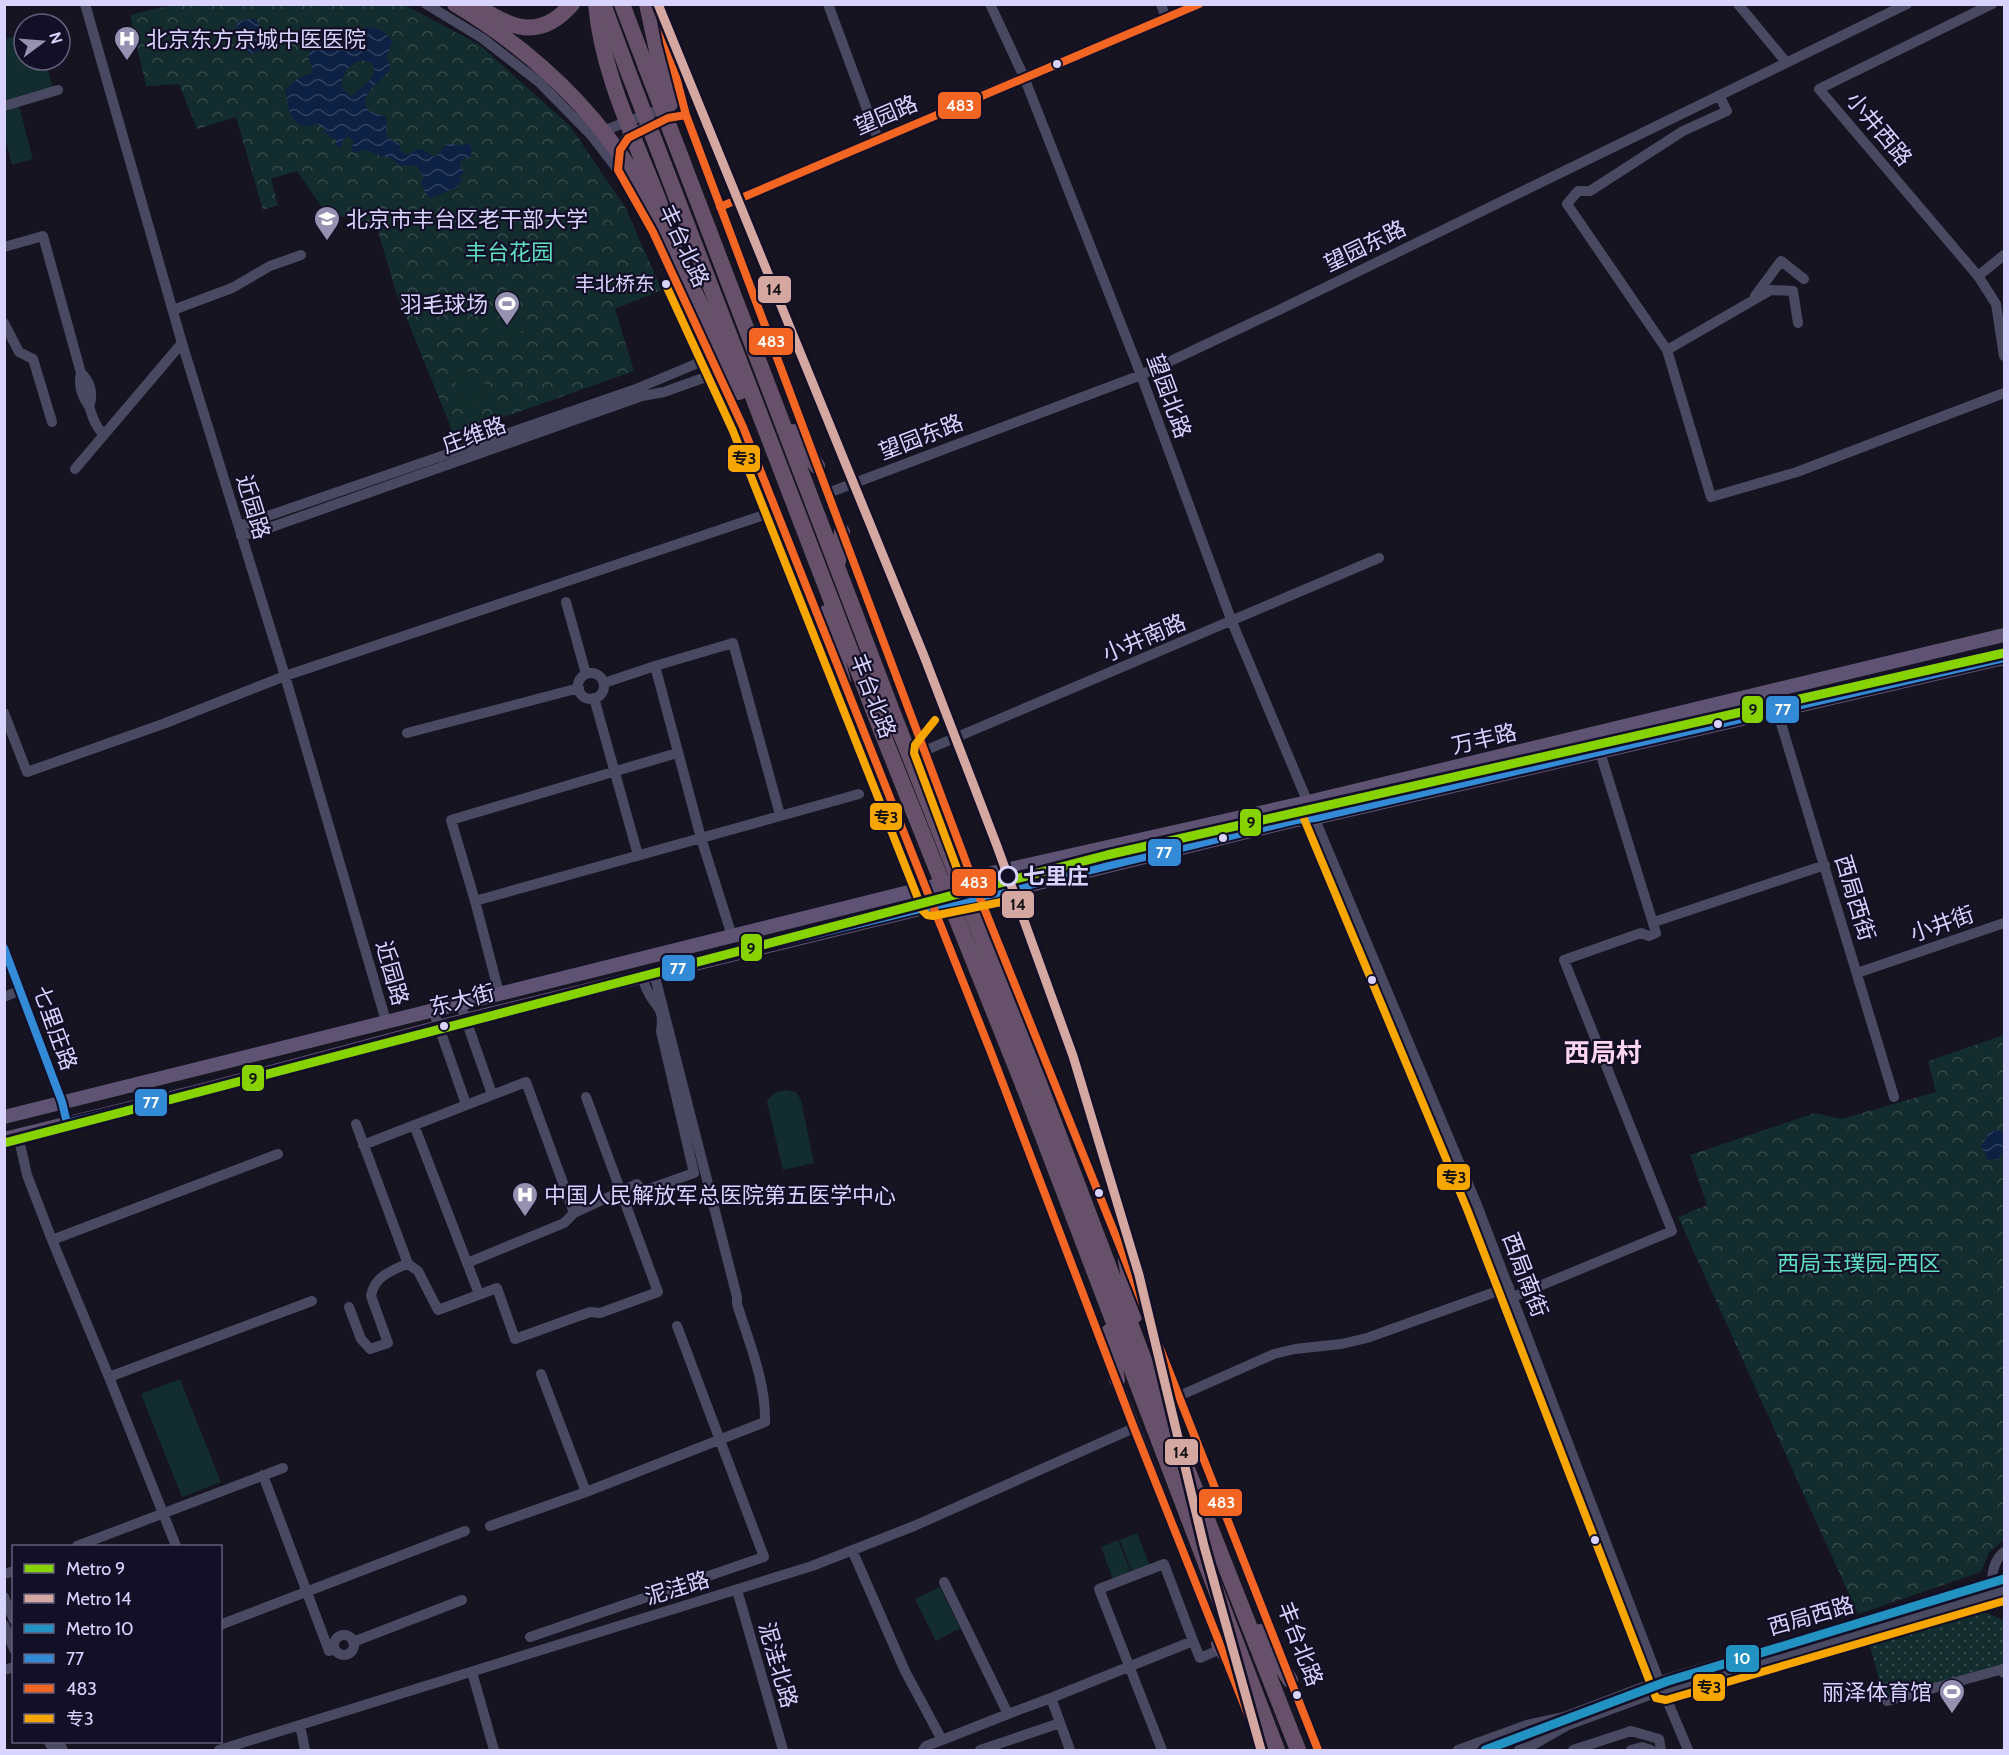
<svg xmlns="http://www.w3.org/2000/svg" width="2009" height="1755" font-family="Cabin,'Noto Sans SC',sans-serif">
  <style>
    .grass { fill: url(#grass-dots) }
    .park { fill: url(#park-crowns) }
    .garden { fill: #132c2d }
    .water { fill: url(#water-waves); fill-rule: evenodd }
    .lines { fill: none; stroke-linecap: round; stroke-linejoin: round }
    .minor { stroke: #4a4962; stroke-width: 10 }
    .major { stroke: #5e5373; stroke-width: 14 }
    .highway { stroke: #67516a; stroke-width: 16 }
    .highway-bridge { stroke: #67516a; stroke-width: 16 }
    .bus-1-casing { stroke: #130f26; stroke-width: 12 }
    .bus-2-casing { stroke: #130f26; stroke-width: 12 }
    .bus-3-casing { stroke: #130f26; stroke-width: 12 }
    .bus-1 { stroke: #338bd7; stroke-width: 8 }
    .bus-2 { stroke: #f26522; stroke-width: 8 }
    .bus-3 { stroke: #f7a600; stroke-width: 8 }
    .metro-1-casing { stroke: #130f26; stroke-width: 14 }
    .metro-2-casing { stroke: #130f26; stroke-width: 14 }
    .metro-3-casing { stroke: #130f26; stroke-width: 14 }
    .metro-1 { stroke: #87d300; stroke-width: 9 }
    .metro-2 { stroke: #d4a7a1; stroke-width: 9 }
    .metro-3 { stroke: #2292c2; stroke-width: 9 }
    .bus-dot { fill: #d9d4ff; stroke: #130f26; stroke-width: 2 }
    .stop-dot { fill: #130f26; stroke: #d9d4ff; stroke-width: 3 }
    .labels { text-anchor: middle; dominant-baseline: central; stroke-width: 4.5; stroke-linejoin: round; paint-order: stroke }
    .bus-label { font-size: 20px; fill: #d9d4ff; stroke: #130f26; text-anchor: end }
    .poi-label { font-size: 22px; fill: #d9d4ff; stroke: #130f26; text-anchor: start }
    .street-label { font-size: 22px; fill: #d9d4ff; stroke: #130f26 }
    .park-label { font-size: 22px; fill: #5fe0c0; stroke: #130f26 }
    .stop-label { font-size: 22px; font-weight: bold; fill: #d9d4ff; stroke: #130f26; text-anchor: start }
    .quarter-label { font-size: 26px; font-weight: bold; fill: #ffd6f0; stroke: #130f26 }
    .line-badge { stroke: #130f26; stroke-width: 2 }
    .badge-label { font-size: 16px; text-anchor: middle; font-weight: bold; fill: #fff }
    .pale-badge-label { font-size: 16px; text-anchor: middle; font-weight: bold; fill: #111 }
  </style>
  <defs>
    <pattern id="grass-dots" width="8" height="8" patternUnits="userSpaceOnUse" patternTransform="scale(1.5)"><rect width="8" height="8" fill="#132c2d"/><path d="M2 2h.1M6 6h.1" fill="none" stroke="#354a4c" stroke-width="1.8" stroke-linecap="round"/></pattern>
    <pattern id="park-crowns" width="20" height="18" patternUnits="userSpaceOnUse" patternTransform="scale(1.5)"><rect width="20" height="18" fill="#132c2d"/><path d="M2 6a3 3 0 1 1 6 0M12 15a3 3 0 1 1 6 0" fill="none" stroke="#354a4c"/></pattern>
    <pattern id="water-waves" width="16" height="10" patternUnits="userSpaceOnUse" patternTransform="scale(1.5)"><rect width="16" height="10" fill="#0d2144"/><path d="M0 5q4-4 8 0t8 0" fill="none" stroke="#304060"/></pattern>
  </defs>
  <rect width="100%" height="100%" fill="#161421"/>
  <path class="grass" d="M 1978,1610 L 2004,1620 L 2004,1665 L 1884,1698 L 1869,1643 Z"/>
  <path class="park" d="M 175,4 L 405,5 L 480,45 L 570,126 L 625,207 L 662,290 L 615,309 L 634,371 L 454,435 L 396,292 L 376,224 L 326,213 L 297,171 L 271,179 L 278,205 L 263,210 L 236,117 L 197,129 L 179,84 L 146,86 L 130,15 Z
    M 2004,1035 L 2004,1540 L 1989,1552 L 1981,1572 L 1858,1614 L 1678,1217 L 1707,1205 L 1690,1155 L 1815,1113 L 1841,1119 L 1936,1092 L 1928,1061 Z"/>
  <path class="garden" d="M 24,33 L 24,60 L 45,60 L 53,87 L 5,101 L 5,39 Z
    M 19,106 L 33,159 L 12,165 L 5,139 L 4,110 Z
    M 519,311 L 527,329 L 493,342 L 486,324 Z
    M455 387a15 15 0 1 1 30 0a15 15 0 1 1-30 0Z
    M 785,1090 L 796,1092 L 801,1100 L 814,1163 L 783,1170 L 767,1102 C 771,1094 776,1092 785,1090 Z
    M 180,1379 L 221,1482 L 182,1497 L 141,1394 Z
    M 1137,1533 L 1150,1566 L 1132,1572 L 1120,1540 Z
    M 1118,1540 L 1131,1573 L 1113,1580 L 1101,1547 Z
    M 940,1587 L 960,1628 L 936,1641 L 915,1599 Z"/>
  <path class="water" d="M 255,18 L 260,28 L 259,38 L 266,43 L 259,51 L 250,55 L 246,50 L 249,40 L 237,34 L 237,22 Z
    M 367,27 C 379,28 387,31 392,42 L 386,58 L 391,67 C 384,81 364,88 365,105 L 369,111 L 386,117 L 387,137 L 399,144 L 401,151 L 406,155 L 420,148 L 435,157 L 447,144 L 456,144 L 462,146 L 467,143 L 471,145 L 472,152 L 469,159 L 465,157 L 460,161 L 460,167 L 465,172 L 459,176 L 462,180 L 457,187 L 431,198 L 425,192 L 421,183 L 424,177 L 417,166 L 410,165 L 401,166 L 389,157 L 380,156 L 366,150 L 354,153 L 351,149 L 354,141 L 348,136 L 344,138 L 341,148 L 336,146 L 336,140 L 323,131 L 325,129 L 316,123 L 311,126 L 302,126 C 284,114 291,108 285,91 L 295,80 L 312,73 L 312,68 L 308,57 C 315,33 330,42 346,43 ZM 361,60 L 372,63 C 378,75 371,79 363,86 C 358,90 356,94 350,96 L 342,88 C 341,74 349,65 361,60 Z
    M 1998,1130 L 2004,1133 L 2004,1155 L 2001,1153 L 1998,1160 L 1993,1159 L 1989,1160 L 1981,1146 L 1989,1133 Z"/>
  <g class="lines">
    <path class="minor" d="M 85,4 L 182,343 L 285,676 L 386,1021
      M 426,4 L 482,38 L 539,82 L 591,135 L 618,170 L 653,232 L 743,427 L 824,634
      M 660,4 L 667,42 L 686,115 L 810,447
      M 828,4 L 878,139
      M 990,4 L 1024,77 L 1141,375 L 1232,622 L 1477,1205 L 1659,1681 L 1688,1750
      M 1161,4 L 1166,19
      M 1738,4 L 1786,62
      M 1992,4 L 1819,89 L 1978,276 L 1996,304 L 2004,356
      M 1719,95 L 1727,111 L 1683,131 L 1590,191 L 1578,191 L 1567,204 L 1667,350 L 1711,497 L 1797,472 L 2004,393
      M 4,106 L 58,90
      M 597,133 L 667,107
      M 618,158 C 620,150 622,142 628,136 C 635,130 677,114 686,115
      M 720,207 L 1024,77 L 1200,4
      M 4,247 L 43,236 L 81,373 C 78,384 82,397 89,406 C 94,394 90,381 81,373
      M 1978,276 L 2004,255
      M 1755,296 L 1781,261 L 1804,279
      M 173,310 L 232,288 L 270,266 L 301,255
      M 4,323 L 19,352 L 33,359 L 52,422
      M 1667,350 L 1771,290 L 1793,291 L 1798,323
      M 89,406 C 93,418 95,426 104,435
      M 816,461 L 972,878 L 1128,1266
      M 75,469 L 182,343
      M 828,493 L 1141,375 L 1279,310 L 1907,4
      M 239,526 L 636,389 L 710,358
      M 241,536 L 266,529 L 642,396 L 664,392 L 706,377 L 720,379
      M 566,602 L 586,674
      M578 686a13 13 0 1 1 26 0a13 13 0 1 1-26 0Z
      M 841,677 L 992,1055 L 1107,1355
      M 604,683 L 655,666
      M 594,698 L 638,855
      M 1777,710 L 1894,1097
      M 4,713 L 27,772 L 163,724 L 285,676 L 776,511
      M 407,733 L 579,688
      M 924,751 L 1379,558
      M 475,901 L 859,794
      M 1654,922 L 1825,865
      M 732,936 L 701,838 L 655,666 L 733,643 L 780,815
      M 4,947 L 62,1102 L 67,1123
      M 1857,973 L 2004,923
      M 499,993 L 475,901 L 451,820 L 677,753
      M 4,997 L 21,990
      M 460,1003 L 492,1094
      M 433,1010 L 466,1104
      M 356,1124 L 408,1264 L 418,1271 L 438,1310 L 497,1288 L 515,1339 L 590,1312 L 600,1313 L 658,1292 L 586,1097
      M 414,1125 L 479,1294
      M 18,1135 L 27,1175 L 52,1240 L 109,1377 L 176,1546
      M 363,1145 L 526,1082 L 574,1213 L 637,1184 L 643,1191 L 694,1173 L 661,1031 C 665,1006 655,1008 647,990 C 645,986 644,981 642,976
      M 52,1240 L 278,1154
      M 467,1263 L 564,1223 L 574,1213
      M 1136,1286 L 1279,1652
      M 1513,1297 L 1672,1231 L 1564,960 L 1641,933 L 1649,936 L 1656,933 L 1600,752
      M 349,1307 L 361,1339 L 370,1349 L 388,1343 L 371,1296 C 374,1276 392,1271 408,1263
      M 541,1374 L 586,1492
      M 1115,1375 L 1221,1649
      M 109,1377 L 312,1301
      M 1179,1396 L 1274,1354 L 1295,1349 L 1341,1344 L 1367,1338 L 1509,1287
      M 263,1475 L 329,1651 L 335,1649
      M 490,1526 L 586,1492 L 765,1422 C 766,1382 749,1342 737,1304 L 737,1297 L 654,973
      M 77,1546 L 283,1468
      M 852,1550 L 905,1671 L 942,1740 L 926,1746 L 923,1750
      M 4,1574 L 14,1571
      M 944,1582 L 1008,1714 L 1051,1698
      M 1992,1583 C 1992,1571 1994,1560 2004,1552
      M 737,1590 L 783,1750
      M 4,1597 L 14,1620
      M 4,1625 L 14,1649
      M 220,1625 L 465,1531
      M334 1645a10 10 0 1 1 20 0a10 10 0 1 1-20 0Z
      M 530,1637 L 764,1557 L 677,1326
      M 1193,1641 L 1200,1658 L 1221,1649
      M 353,1642 L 462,1600
      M 4,1670 L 14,1667
      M 472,1672 L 494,1750
      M 1231,1674 L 1262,1750
      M 1288,1675 L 1318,1750
      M 1887,1701 L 2003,1669 L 2004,1673
      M 300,1725 L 305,1750
      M 942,1740 L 1008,1714
      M 49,1742 L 53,1750
      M 59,1742 L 63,1750
      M 219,1750 L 812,1566 L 914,1526 L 1134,1428
      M 980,1750 L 1060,1723
      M 1070,1750 L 1051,1698 L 1193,1641 L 1164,1564 L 1099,1589 L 1162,1750
      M 1458,1750 L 1527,1725 L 1564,1717 L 1659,1681 L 2004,1580
      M 1519,1750 L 1533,1745 L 1568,1725 L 1663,1690 L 2004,1590
      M 1573,1750 L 1631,1731 L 1659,1739 L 1661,1750
      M 1631,1750 L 1642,1747 L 1651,1750"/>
    <path class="major" d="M 4,1117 L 925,888 L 1308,802 L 2004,635
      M 4,1139 L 207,1089 L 465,1020 L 932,906 L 981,897 L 1296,820 L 1315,818 L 2004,658"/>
    <path class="highway" d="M 474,4 C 510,28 539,42 572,4
      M 603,4 L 629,74
      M 622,4 L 646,67
      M 647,4 L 660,64
      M 682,160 L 897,724
      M 664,165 L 881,730
      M 702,308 L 739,392
      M 794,432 L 817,466
      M 838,561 L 842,532
      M 826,613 L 843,682
      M 1039,1083 L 1141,1352 L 1298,1750
      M 1024,1087 L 1277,1750
      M 1126,1260 L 1135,1315
      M 1109,1332 L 1117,1380
      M 1260,1632 L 1290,1680
      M 1219,1644 L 1244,1684"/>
    <path class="highway-bridge" d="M 455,4 C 528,48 590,104 635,177 C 661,218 681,264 702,308
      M 596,4 C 602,74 635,139 660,204
      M 660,64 L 670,104
      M 646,67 L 682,160
      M 629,74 L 664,165
      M 897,724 L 1039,1083
      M 881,730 L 1024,1087"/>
    <defs>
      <path id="bus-1" d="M 4,948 L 62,1102 L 67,1123 L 207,1089 L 465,1020 L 932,906 L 981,897 L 1296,820 L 1315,818 L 2004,658"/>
      <path id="bus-2" d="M 660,4 L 667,42 L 686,115 L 972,878 L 1121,1249 L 1318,1750
        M 686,115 L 668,118 L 628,138 L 620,150 L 618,170 L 653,232 L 743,427 L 992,1055 L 1134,1428 L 1262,1750
        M 720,207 L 1199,4"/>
      <path id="bus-3" d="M 665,283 L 733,431 L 923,911 L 927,915 L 933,916 L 1011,900
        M 935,720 L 915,745 L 914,753 L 962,882 L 969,888 L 1302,814 L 1467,1209 L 1656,1698 L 1666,1700 L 2004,1601"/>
    </defs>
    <use href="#bus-1" class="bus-1-casing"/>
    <use href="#bus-2" class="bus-2-casing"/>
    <use href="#bus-3" class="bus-3-casing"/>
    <use href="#bus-1" class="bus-1"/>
    <use href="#bus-2" class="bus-2"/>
    <use href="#bus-3" class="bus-3"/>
    <defs>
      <path id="metro-1" d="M 4,1143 L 1107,855 L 2004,653"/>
      <path id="metro-2" d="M 658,4 L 924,656 L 997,846 L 1073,1056 L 1139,1275 L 1204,1546 L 1261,1750"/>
      <path id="metro-3" d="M 1485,1750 L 1668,1681 L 2004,1579"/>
    </defs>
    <use href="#metro-1" class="metro-1-casing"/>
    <use href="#metro-2" class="metro-2-casing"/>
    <use href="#metro-3" class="metro-3-casing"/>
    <use href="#metro-1" class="metro-1"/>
    <use href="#metro-2" class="metro-2"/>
    <use href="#metro-3" class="metro-3"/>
  </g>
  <defs>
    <symbol id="hospital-pin" viewBox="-11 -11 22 30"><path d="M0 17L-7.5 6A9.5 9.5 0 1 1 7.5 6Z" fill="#9591b1" stroke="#130f26"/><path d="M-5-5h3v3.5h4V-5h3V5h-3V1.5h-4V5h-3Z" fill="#fff"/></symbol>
    <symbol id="university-pin" viewBox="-11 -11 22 30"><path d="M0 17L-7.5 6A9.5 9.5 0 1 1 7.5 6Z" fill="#9591b1" stroke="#130f26"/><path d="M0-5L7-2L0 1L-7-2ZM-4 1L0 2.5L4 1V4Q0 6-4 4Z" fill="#fff"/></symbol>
    <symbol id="stadium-pin" viewBox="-11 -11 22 30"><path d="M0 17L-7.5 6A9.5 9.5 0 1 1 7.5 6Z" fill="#9591b1" stroke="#130f26"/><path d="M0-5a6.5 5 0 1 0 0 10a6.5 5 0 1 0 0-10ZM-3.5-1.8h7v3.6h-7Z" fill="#fff"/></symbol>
  </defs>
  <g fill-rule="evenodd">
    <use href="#hospital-pin" x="112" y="24" width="30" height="40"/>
    <use href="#university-pin" x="312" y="204" width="30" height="40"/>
    <use href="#stadium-pin" x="492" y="289" width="30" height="40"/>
    <use href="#hospital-pin" x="510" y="1180" width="30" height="40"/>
    <use href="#stadium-pin" x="1937" y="1677" width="30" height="40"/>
  </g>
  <g class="bus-dot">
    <circle cx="1057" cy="64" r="5"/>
    <circle cx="666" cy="284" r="5"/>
    <circle cx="1718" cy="724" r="5"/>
    <circle cx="1223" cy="838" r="5"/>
    <circle cx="1372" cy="980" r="5"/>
    <circle cx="444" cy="1026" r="5"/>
    <circle cx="1099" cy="1193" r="5"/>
    <circle cx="1595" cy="1540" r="5"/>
    <circle cx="1297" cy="1695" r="5"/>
  </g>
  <circle class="stop-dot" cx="1008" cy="876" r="9"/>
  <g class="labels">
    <g class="bus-label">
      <text x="655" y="284">丰北桥东</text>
    </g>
    <g class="poi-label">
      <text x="146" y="39">北京东方京城中医医院</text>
      <text x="346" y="219">北京市丰台区老干部大学</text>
      <text x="488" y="304" text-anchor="end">羽毛球场</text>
      <text x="544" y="1195">中国人民解放军总医院第五医学中心</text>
      <text x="1932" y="1692" text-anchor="end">丽泽体育馆</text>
    </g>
    <g class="street-label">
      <text transform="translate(886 115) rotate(-23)">望园路</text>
      <text transform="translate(1879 129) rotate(50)">小井西路</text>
      <text transform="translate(684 246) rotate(65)">丰台北路</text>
      <text transform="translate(1365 246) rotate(-26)">望园东路</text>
      <text transform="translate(1169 396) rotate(70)">望园北路</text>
      <text transform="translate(474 435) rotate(-20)">庄维路</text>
      <text transform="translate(921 437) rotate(-21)">望园东路</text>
      <text transform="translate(253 507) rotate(73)">近园路</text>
      <text transform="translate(1144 638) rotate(-23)">小井南路</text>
      <text transform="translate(873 696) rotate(69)">丰台北路</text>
      <text transform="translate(1484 739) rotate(-13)">万丰路</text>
      <text transform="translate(1855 898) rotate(73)">西局西街</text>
      <text transform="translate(1942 924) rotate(-19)">小井街</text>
      <text transform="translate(392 973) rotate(74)">近园路</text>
      <text transform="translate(462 1000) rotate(-14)">东大街</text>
      <text transform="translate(55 1028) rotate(70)">七里庄路</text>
      <text transform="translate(1525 1275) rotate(69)">西局南街</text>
      <text transform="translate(677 1588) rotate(-17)">泥洼路</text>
      <text transform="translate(1811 1616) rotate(-16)">西局西路</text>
      <text transform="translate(1300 1644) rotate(69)">丰台北路</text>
      <text transform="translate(778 1665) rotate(74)">泥洼北路</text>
    </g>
    <g class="park-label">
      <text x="509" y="252">丰台花园</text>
      <text x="1859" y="1263">西局玉璞园-西区</text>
    </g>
    <g class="stop-label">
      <text x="1023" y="876">七里庄</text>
    </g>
    <g class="quarter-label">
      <text x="1603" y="1053">西局村</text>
    </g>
  </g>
  <g class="line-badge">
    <rect x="937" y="91" width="45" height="29" rx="6" fill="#f26522"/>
    <rect x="757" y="275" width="35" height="29" rx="6" fill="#d4a7a1"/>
    <rect x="748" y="327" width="46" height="29" rx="6" fill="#f26522"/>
    <rect x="727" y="444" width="34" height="29" rx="6" fill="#f7a600"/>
    <rect x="1765" y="695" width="35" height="29" rx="6" fill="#338bd7"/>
    <rect x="1741" y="695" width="23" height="29" rx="6" fill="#87d300"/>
    <rect x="869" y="802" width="34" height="29" rx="6" fill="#f7a600"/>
    <rect x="1239" y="808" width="23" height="29" rx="6" fill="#87d300"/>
    <rect x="1147" y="838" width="35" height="29" rx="6" fill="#338bd7"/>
    <rect x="951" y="868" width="46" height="29" rx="6" fill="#f26522"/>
    <rect x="1001" y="890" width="34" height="29" rx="6" fill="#d4a7a1"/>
    <rect x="740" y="933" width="23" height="29" rx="6" fill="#87d300"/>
    <rect x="661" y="954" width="35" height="28" rx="6" fill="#338bd7"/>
    <rect x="241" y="1064" width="24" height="28" rx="6" fill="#87d300"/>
    <rect x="134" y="1088" width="34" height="29" rx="6" fill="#338bd7"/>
    <rect x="1436" y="1163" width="35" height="28" rx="6" fill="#f7a600"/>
    <rect x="1164" y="1438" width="35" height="28" rx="6" fill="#d4a7a1"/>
    <rect x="1198" y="1488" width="45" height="29" rx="6" fill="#f26522"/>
    <rect x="1725" y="1644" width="35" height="29" rx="6" fill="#2292c2"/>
    <rect x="1692" y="1673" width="34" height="29" rx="6" fill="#f7a600"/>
  </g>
  <g class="badge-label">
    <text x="960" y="111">483</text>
    <text x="771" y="347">483</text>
    <text x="1783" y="715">77</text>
    <text x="1164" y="858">77</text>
    <text x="974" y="888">483</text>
    <text x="678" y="974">77</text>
    <text x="151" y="1108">77</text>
    <text x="1221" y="1508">483</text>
    <text x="1742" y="1664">10</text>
  </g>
  <g class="pale-badge-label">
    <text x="774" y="295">14</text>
    <text x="744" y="464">专3</text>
    <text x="1753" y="715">9</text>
    <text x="886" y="823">专3</text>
    <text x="1251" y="828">9</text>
    <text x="1018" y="910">14</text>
    <text x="751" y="954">9</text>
    <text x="253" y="1084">9</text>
    <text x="1454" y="1183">专3</text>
    <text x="1181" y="1458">14</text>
    <text x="1709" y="1693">专3</text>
  </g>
  <rect width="2009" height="1755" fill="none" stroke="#d9d4ff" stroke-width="12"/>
  <rect x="12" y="1545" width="210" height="198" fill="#130f26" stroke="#625e7d" stroke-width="1.5"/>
  <rect x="24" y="1564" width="30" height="9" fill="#87d300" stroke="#625e7d" stroke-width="1.5"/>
  <text x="66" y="1575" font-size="18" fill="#d9d4ff">Metro 9</text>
  <rect x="24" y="1594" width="30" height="9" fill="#d4a7a1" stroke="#625e7d" stroke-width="1.5"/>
  <text x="66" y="1605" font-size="18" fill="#d9d4ff">Metro 14</text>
  <rect x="24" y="1624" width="30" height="9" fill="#2292c2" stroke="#625e7d" stroke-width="1.5"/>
  <text x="66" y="1635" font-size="18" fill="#d9d4ff">Metro 10</text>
  <rect x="24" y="1654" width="30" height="9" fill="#338bd7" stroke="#625e7d" stroke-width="1.5"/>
  <text x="66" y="1665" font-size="18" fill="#d9d4ff">77</text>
  <rect x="24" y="1684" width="30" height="9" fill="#f26522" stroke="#625e7d" stroke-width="1.5"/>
  <text x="66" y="1695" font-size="18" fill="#d9d4ff">483</text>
  <rect x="24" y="1714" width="30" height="9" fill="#f7a600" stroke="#625e7d" stroke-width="1.5"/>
  <text x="66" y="1725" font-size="18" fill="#d9d4ff">专3</text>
  <g transform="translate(42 42) rotate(74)"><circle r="28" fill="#130f26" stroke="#625e7d" stroke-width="1.5"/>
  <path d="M0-4.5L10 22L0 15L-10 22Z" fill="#9591b1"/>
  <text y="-9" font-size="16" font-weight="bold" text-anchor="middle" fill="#d9d4ff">N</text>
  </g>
</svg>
